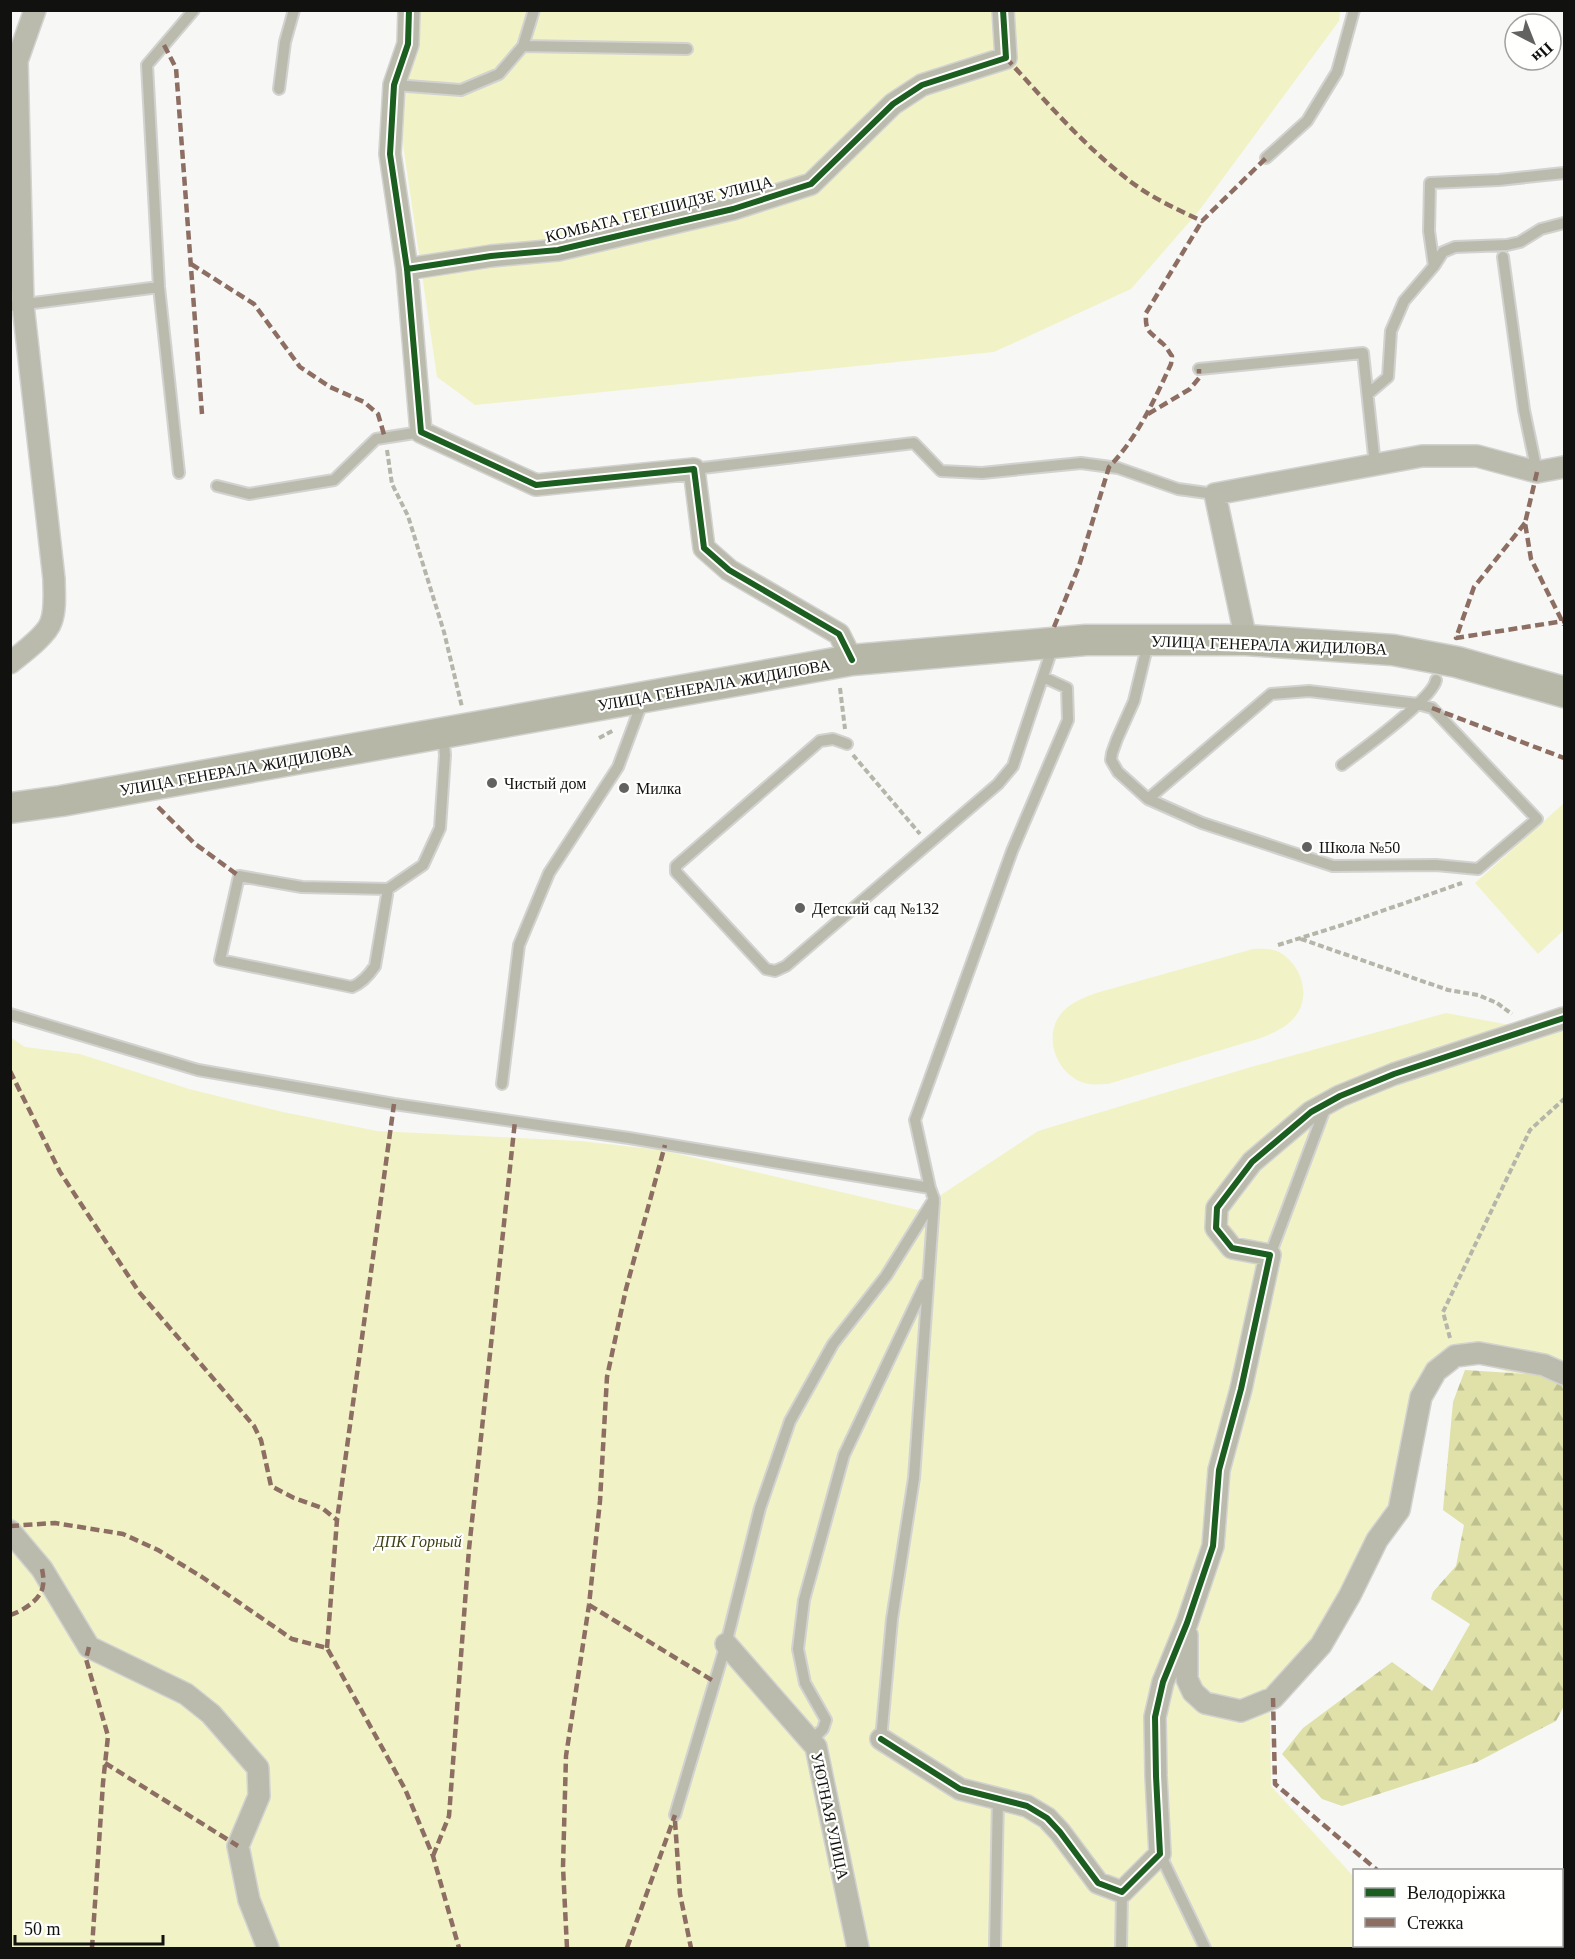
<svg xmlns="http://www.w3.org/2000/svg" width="1575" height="1959" font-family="Georgia,serif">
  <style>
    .green { fill: #f1f3c7 }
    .forest { fill: url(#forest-firs) }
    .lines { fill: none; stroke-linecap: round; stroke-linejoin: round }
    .lane-casing { stroke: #d2d2d0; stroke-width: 14 }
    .street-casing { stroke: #d2d2d0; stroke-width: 24 }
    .secondary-casing { stroke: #d2d2d0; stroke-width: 33 }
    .path { stroke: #b5b5aa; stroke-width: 4; stroke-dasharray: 6 3; stroke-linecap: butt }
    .lane { stroke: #bbbbad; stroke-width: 10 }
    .street { stroke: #bbbbad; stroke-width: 21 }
    .secondary { stroke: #b6b7a7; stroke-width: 30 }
    .quiet { stroke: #8d6e63; stroke-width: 4.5; stroke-dasharray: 9 4.5; stroke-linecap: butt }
    .cycleway-casing { stroke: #fffffe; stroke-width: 10 }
    .cycleway { stroke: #1b5e20; stroke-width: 6 }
    .poi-dot { fill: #626260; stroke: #fffffe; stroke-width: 2 }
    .labels { text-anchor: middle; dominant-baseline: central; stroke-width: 4.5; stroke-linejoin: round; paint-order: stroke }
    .street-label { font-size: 16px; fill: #111110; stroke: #fffffe }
    .poi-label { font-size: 16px; fill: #111110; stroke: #fffffe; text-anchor: start }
    .park-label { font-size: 16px; font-style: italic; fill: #3f4016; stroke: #fffffe }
  </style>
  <defs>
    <pattern id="forest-firs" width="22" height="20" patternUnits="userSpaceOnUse" patternTransform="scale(1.5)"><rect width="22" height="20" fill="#dfe1a9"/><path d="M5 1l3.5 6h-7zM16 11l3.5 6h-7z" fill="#bec090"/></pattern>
  </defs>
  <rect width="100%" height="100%" fill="#f7f7f5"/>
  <path class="green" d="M 417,11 L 1340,11 L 1339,21 L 1198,212 L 1131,289 L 994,352 L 475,405 L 437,377 L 398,110 Z
    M 1564,803 L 1564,930 L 1538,954 L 1475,883 Z
    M 1253,949 C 1261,949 1270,948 1277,951 C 1302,963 1313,998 1293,1019 C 1284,1029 1272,1033 1261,1038 L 1108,1084 C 1102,1084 1095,1085 1089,1084 C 1059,1079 1042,1040 1060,1015 C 1069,1003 1083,998 1096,993 Z
    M 1446,1013 L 1547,1032 L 1564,1025 L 1564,1391 L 1480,1363 L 1460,1361 L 1424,1397 L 1401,1515 L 1270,1710 L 1271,1786 L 1354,1877 L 1354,1946 L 1417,1946 L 1420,1948 L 11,1948 L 10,1037 L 25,1047 L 80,1054 L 189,1089 L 283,1112 L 377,1131 L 580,1141 L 662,1150 L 918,1210 L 1038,1131 L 1251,1067 Z"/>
  <path class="forest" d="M 1465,1370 L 1542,1375 L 1564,1386 L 1564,1706 L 1556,1721 L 1477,1762 L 1342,1806 L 1322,1799 L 1282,1754 L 1303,1728 L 1392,1662 L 1432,1691 L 1470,1624 L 1431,1599 L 1433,1592 L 1456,1566 L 1464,1525 L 1443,1510 L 1453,1402 Z"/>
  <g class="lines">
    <defs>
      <path id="lane" d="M 523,46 L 687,49
        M 394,85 L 461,90 L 499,74 L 523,46 L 534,10
        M 279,89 L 285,42 L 294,10
        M 1266,158 L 1307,121 L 1337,72 L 1354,10
        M 1503,257 L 1524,410 L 1537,472
        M 1434,266 L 1443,252 L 1455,247 L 1507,245 L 1520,242 L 1541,229 L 1564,223
        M 10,306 L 159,287
        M 1199,369 L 1363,353 L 1375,465
        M 1368,394 L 1388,377 L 1391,331 L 1404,301 L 1434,266 L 1429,231 L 1430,183 L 1499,180 L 1564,173
        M 694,469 L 914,443 L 941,471 L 982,473 L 1081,463 L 1118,468 L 1178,489 L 1215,494
        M 179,473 L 159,287 L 147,65 L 194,10
        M 217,486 L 249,494 L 334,480 L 376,439 L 421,432
        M 847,744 L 833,739 L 820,741 L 676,866 L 676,872 L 766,969 L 775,971 L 786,966 L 998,784 L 1013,766 L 1053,646
        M 1342,765 C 1360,751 1433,699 1436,680
        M 1148,799 L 1202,823 L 1333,866 L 1436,865 L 1478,869 L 1537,819 L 1432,708 L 1418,704 L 1309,691 L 1271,694 L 1148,799 L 1118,772 L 1111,760 L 1112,753 L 1117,739 L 1134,701 L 1148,643
        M 388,889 L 375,966 C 369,975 362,983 352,987 L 220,960 L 239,876 L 302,887 L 388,889 L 423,865 L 440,828 L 445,755 L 443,734
        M 10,1014 L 198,1070 L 394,1104 L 629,1138 L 930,1188 L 934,1199 L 886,1276 L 833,1344 L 790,1421 L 760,1508 L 726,1644 L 675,1815
        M 502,1084 L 519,945 L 549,873 L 618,767 L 643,700
        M 930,1188 L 915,1120 L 1012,851 L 1068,720 L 1067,688 L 1043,677
        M 1270,1255 L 1326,1106
        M 881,1739 L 892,1619 L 914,1478 L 934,1202
        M 811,1741 L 823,1729 L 826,1720 L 805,1683 L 798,1649 L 804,1600 L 844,1455 L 925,1284
        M 1160,1854 L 1205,1948
        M 995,1948 L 998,1798
        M 1121,1948 L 1122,1892"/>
      <path id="street" d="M 409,10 L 408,44 L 394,85 L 390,154 L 407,269 L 421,432 L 536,485 L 694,469 L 704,548 L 729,570 L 839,634 L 852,660
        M 407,269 L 491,256 L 558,250 L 733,209 L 811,184 L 893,104 L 922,85 L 1006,58 L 1003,10
        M 1246,640 L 1215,494 L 1422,456 L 1477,456 L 1537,472 L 1564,467
        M 10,663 C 21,654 47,635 51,622 C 56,609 54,592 54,579 L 23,305 L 17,61 L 35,10
        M 10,1531 L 42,1569 L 89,1647 L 186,1694 L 211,1714 L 258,1768 L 259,1796 L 238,1846 L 249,1900 L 268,1948
        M 1187,1635 L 1187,1679 L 1193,1692 L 1205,1703 L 1241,1711 L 1273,1698 L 1321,1645 L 1350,1595 L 1377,1540 L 1399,1510 L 1421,1397 L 1436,1371 L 1455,1356 L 1479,1353 L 1544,1365 L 1564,1374
        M 726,1644 L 816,1747 L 858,1948
        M 881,1739 L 960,1789 L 1027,1806 L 1047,1818 L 1060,1832 L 1098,1883 L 1122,1892 L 1160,1854 L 1156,1776 L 1155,1717 L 1163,1682 L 1187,1623 L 1213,1546 L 1219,1470 L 1241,1389 L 1270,1255 L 1232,1248 L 1216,1228 L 1217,1208 L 1252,1162 L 1311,1112 L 1340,1096 L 1394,1074 L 1564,1018"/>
      <path id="secondary" d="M 10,808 L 61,801 L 852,660 L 1086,640 L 1246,640 L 1393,650 L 1457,662 L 1564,692"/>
    </defs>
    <use href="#lane" class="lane-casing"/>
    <use href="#street" class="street-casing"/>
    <use href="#secondary" class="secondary-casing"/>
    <path class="path" d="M 387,450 L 392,484 L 408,516 L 444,632 L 462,707
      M 840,688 L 845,729
      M 599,738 L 614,730
      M 853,755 L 920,834
      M 1301,939 L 1448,990 L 1478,995 L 1497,1003 L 1512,1014
      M 1278,945 L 1339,926 L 1462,883
      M 1450,1338 L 1443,1312 L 1530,1130 L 1564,1099"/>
    <use href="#lane" class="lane"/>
    <use href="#street" class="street"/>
    <use href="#secondary" class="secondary"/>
    <path class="quiet" d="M 164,45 L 176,68 L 202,414
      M 1006,58 C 1044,99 1081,143 1126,178 C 1148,196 1176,209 1202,221 L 1266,158
      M 191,264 L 254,304 L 300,367 L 330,387 L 364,402 L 378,414 L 385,438
      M 1148,414 L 1190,389 L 1199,378 L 1199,369
      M 1537,472 L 1525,523 L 1531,559 L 1564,625
      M 1525,523 L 1474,587 L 1456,638 L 1564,621
      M 1054,627 L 1079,566 L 1109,467 C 1137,438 1154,401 1171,364 L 1172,356 C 1169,352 1166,346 1162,343 C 1149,331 1145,332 1146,313 L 1202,221
      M 1432,708 L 1564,758
      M 158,807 L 194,843 L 239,876
      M 10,1071 L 60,1172 L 139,1292 L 254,1426 L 261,1440 L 271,1486 L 294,1498 L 322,1508 L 337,1520
      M 10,1526 L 55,1523 L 123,1534 L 158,1550 L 202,1577 L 292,1639 L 327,1648 L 405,1789 L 433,1856 L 459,1948
      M 589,1605 L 715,1682
      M 10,1615 C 23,1611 42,1599 43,1585 C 44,1580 43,1574 42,1569
      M 89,1647 L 86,1659 L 108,1736 L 103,1783 L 92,1948
      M 327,1648 L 337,1520 L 394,1104
      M 1273,1698 L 1275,1784 L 1377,1870
      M 105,1763 L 238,1846
      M 675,1821 L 680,1894 L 691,1948
      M 433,1856 L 449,1816 L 469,1549 L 515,1121
      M 1460,1946 L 1463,1948
      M 567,1948 L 563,1867 L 566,1756 L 589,1605 L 600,1501 L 607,1377 L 626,1289 L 665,1145
      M 627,1948 L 675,1815"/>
    <defs>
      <path id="cycleway" d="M 409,10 L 408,44 L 394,85 L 390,154 L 407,269 L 421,432 L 536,485 L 694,469 L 704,548 L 729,570 L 839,634 L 852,660
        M 407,269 L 491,256 L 558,250 L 733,209 L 811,184 L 893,104 L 922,85 L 1006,58 L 1003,10
        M 881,1739 L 960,1789 L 1027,1806 L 1047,1818 L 1060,1832 L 1098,1883 L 1122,1892 L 1160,1854 L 1156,1776 L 1155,1717 L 1163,1682 L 1187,1623 L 1213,1546 L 1219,1470 L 1241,1389 L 1270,1255 L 1232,1248 L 1216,1228 L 1217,1208 L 1252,1162 L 1311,1112 L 1340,1096 L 1394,1074 L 1564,1018"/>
    </defs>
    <use href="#cycleway" class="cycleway-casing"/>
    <use href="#cycleway" class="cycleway"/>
  </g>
  <g class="poi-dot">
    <circle cx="492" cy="783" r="6"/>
    <circle cx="624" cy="788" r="6"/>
    <circle cx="1307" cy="847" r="6"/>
    <circle cx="800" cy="908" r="6"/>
  </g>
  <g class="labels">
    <g class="street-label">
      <text transform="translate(659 209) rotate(-14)">КОМБАТА ГЕГЕШИДЗЕ УЛИЦА</text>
      <text transform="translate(1269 645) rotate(2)">УЛИЦА ГЕНЕРАЛА ЖИДИЛОВА</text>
      <text transform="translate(714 685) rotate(-10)">УЛИЦА ГЕНЕРАЛА ЖИДИЛОВА</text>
      <text transform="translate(236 770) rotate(-10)">УЛИЦА ГЕНЕРАЛА ЖИДИЛОВА</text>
      <text transform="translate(830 1816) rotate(78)">УЮТНАЯ УЛИЦА</text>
    </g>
    <g class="poi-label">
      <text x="504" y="783">Чистый дом</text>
      <text x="636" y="788">Милка</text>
      <text x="1319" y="847">Школа №50</text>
      <text x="812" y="908">Детский сад №132</text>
    </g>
    <g class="park-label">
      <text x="418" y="1541">ДПК Горный</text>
    </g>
  </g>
  <rect width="1575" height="1959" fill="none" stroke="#111110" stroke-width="24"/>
  <rect x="1353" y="1869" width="210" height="78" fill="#fffffe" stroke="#a0a09f" stroke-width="1.5"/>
  <rect x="1365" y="1888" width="30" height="9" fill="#1b5e20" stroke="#a0a09f" stroke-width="1.5"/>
  <text x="1407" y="1899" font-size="18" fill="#111110">Велодоріжка</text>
  <rect x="1365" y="1918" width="30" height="9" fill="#8d6e63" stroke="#a0a09f" stroke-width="1.5"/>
  <text x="1407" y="1929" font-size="18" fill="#111110">Стежка</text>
  <g transform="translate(1533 42) rotate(138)"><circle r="28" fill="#fffffe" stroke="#a0a09f" stroke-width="1.5"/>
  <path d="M0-4.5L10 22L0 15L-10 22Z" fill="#626260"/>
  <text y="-9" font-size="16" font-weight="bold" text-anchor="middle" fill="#111110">Пн</text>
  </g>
  <path d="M15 1935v9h148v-9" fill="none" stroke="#111110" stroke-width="3"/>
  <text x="24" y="1935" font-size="18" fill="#111110" stroke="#fffffe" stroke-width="4.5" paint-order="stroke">50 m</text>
</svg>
